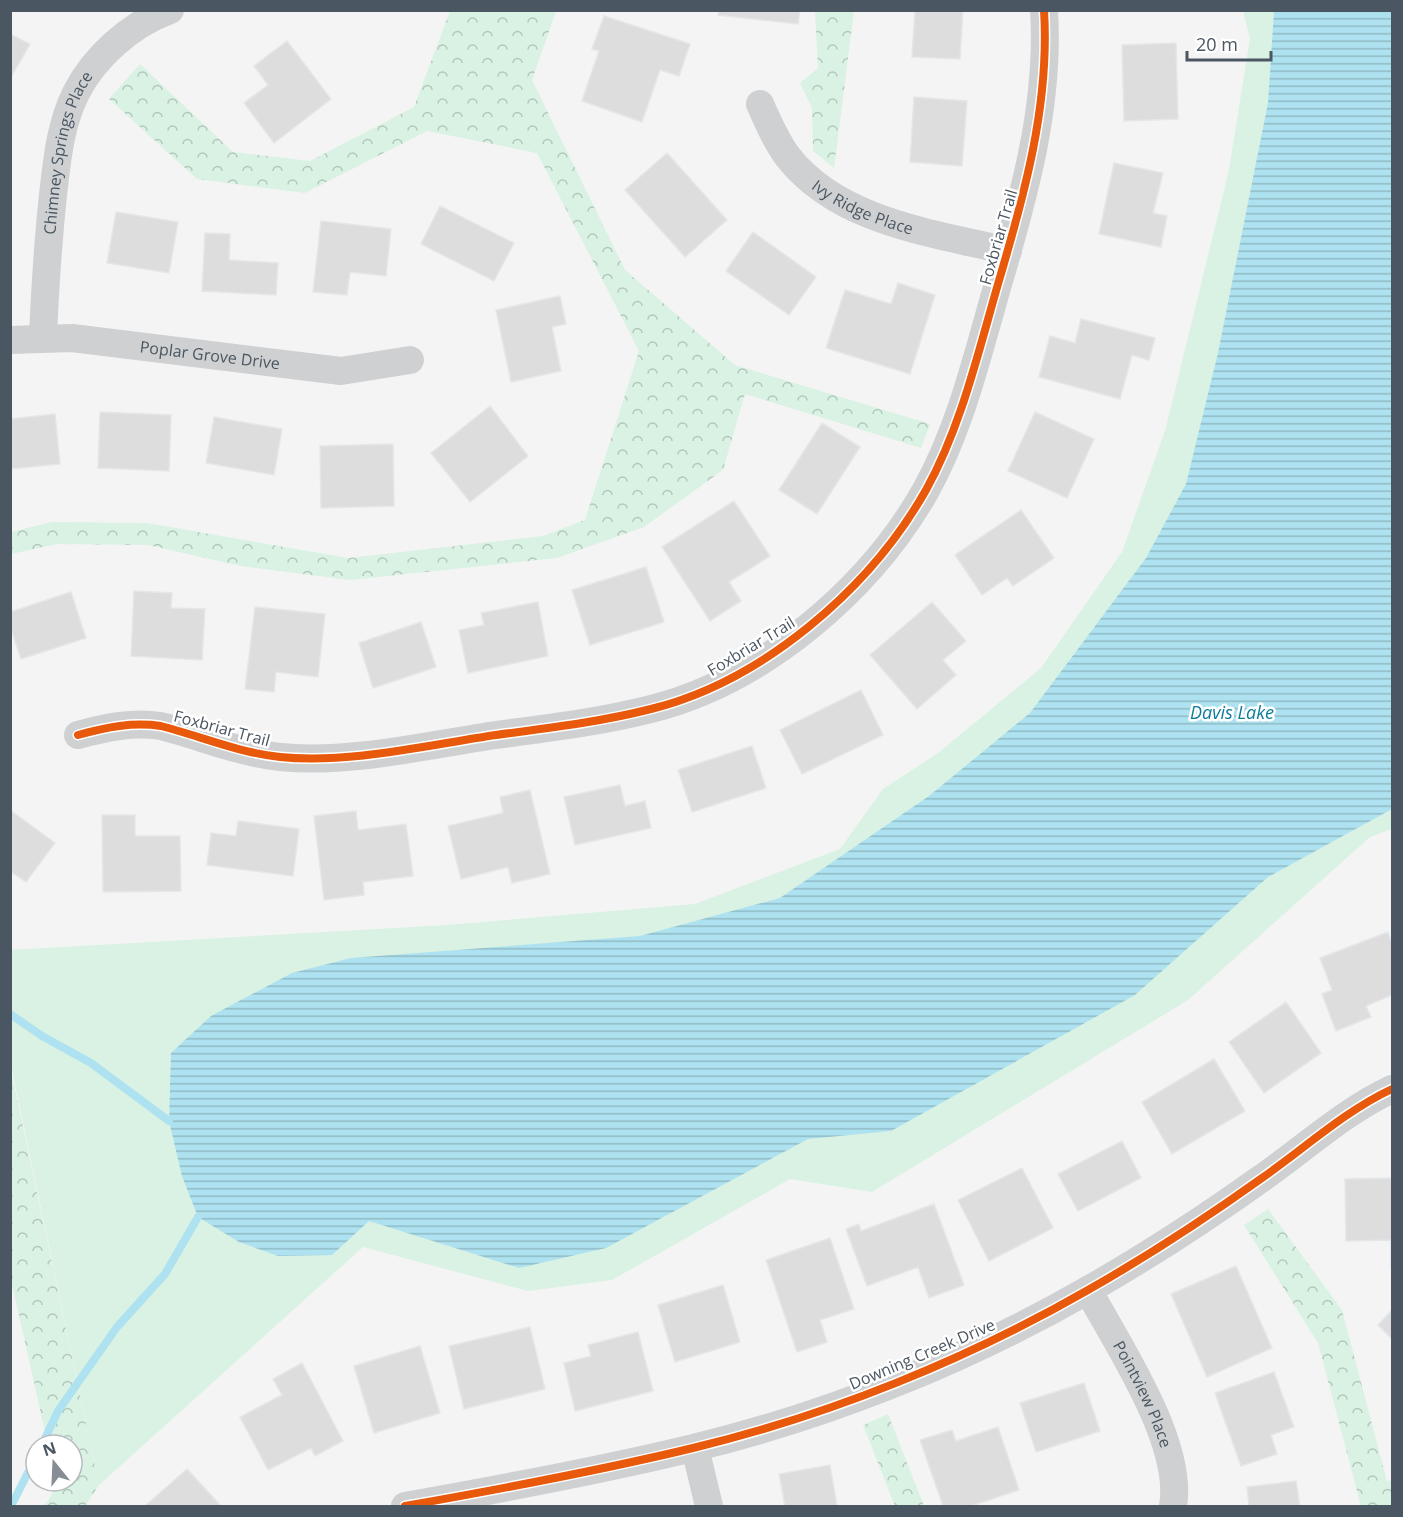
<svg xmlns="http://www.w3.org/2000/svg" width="1403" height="1517" font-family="'Open Sans',sans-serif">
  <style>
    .green { fill: #d9f2e3 }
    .forest { fill: url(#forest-crowns) }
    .water { fill: url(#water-rules) }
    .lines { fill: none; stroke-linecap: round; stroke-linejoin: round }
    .stream { stroke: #aee2f0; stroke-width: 8 }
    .building { fill: #ddddde; stroke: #e5e6e7; stroke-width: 1.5 }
    .minor { stroke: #ced0d2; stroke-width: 28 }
    .cycleway-casing { stroke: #fff; stroke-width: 11 }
    .cycleway { stroke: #e8590c; stroke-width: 8 }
    .labels { text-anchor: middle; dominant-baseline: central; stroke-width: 5; stroke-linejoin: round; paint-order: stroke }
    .street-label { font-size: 16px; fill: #4a5661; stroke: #fff }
    .water-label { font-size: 18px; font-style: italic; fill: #0c7c9b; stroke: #fff }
  </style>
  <defs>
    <pattern id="forest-crowns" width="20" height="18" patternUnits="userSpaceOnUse" patternTransform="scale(1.5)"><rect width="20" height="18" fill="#d9f2e3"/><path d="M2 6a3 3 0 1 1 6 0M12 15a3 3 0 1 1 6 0" fill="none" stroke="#b2c7bb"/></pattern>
    <pattern id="water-rules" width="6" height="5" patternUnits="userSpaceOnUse" patternTransform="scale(1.5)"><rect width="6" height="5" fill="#aee2f0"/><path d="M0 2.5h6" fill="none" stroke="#90bac6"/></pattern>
  </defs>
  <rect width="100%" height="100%" fill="#f4f4f4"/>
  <path class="green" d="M 1243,11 L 1392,11 L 1392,829 L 1370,837 L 1188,1000 L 872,1192 L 790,1179 L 612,1280 L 528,1291 L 363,1247 L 99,1485 L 11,1065 L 10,950 L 447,925 L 695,904 L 840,849 L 883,789 L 938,753 L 1041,668 L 1122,552 L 1165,431 L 1229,170 L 1250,38 Z"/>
  <path class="forest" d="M 450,11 L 556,11 L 532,80 L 625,270 L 735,365 L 930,424 L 921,448 L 745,394 L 723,470 L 644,527 L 557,558 L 350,580 L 241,566 L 148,545 L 57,544 L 11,554 L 11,532 L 52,522 L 147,523 L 348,558 L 543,536 L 585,520 L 639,351 L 537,153 L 427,131 L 305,193 L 197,179 L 109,99 L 140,64 L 233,152 L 310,161 L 414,107 Z
    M 815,11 L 854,11 L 834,168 L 813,151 L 812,108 L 800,83 L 818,68 Z
    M 10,1065 L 99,1485 L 85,1506 L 44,1506 L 57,1487 L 56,1481 L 72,1481 L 72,1445 L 48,1445 L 11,1280 Z
    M 1268,1209 L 1342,1310 L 1387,1481 L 1392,1480 L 1392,1506 L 1361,1506 L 1318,1343 L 1244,1225 Z
    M 888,1414 L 924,1506 L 895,1506 L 863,1425 Z"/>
  <path class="water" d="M 1274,11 L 1392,11 L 1392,809 L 1268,877 L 1135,995 L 891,1131 L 808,1139 L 606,1248 L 519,1268 L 369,1221 L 332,1255 L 278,1256 L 239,1242 L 198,1217 L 182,1176 L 169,1121 L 171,1053 L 211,1016 L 292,973 L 351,958 L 640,936 L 780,898 L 929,796 L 1030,713 L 1146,558 L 1186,484 L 1218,353 L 1268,103 Z"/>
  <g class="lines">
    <path class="stream" d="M 10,1014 L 42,1036 L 91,1063 L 169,1121
      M 42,1445 L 58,1411 L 117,1327 L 165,1274 L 198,1217
      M 11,1506 L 36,1457"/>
  </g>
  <path class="building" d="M 719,10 L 800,10 L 798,24 L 718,15 Z
    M 915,10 L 963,10 L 960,59 L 912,57 Z
    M 604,16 L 690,44 L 679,76 L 660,70 L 642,122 L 582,101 L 599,51 L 592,49 Z
    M 10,34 L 30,44 L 10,79 Z
    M 287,41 L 331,99 L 274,143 L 244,103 L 268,85 L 254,66 Z
    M 1176,43 L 1178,119 L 1124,121 L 1122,45 Z
    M 914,97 L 967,101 L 962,166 L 910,162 Z
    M 667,153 L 727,220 L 685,257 L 625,190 Z
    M 1114,163 L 1163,173 L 1153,213 L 1167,216 L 1161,247 L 1099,234 Z
    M 440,206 L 514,243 L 494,281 L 421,244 Z
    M 116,212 L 178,222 L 169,273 L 107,263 Z
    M 321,221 L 391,229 L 386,276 L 350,272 L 347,295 L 313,292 Z
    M 753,232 L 816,277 L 789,315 L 726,271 Z
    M 205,233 L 230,234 L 229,260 L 278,263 L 276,295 L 202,291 Z
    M 898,283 L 935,295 L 910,374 L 826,348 L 845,290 L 891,304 Z
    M 560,296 L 566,324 L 552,327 L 561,371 L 511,382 L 496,310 Z
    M 1081,319 L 1155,338 L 1149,360 L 1132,355 L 1120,399 L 1039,377 L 1050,336 L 1075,343 Z
    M 490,406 L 528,456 L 470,502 L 431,453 Z
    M 100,412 L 171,415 L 169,471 L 98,468 Z
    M 1035,412 L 1094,439 L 1067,498 L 1008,471 Z
    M 55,414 L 60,464 L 10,469 L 10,419 Z
    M 214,417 L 282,429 L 274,475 L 206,463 Z
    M 822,423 L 860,447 L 817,514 L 779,490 Z
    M 393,444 L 394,506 L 321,508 L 320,446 Z
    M 734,501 L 770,556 L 729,582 L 741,601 L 710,621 L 662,547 Z
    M 1021,510 L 1054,558 L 1013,586 L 1007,578 L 982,595 L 955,555 Z
    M 646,567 L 664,622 L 590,645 L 572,590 Z
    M 134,591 L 172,593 L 171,608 L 205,609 L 202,660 L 131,656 Z
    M 71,592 L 86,638 L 21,659 L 10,626 L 10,612 Z
    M 538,602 L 548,656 L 468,673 L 459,630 L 484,625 L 481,613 Z
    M 932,602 L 966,641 L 943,660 L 956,675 L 917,709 L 870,655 Z
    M 255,607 L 325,614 L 318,677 L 276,672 L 274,692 L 245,689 Z
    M 421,622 L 436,667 L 373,688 L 359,643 Z
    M 861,690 L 883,735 L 802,774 L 780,730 Z
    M 752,746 L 766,788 L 692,812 L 678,770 Z
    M 620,785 L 625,806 L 645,801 L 651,828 L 575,845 L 564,797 Z
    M 530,790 L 550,874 L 512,883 L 508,867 L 461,879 L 448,826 L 503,813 L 500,797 Z
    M 10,810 L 55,843 L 26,882 L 10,871 Z
    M 356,811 L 358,830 L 406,824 L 413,876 L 363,882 L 364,895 L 324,900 L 314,816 Z
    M 102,815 L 135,815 L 135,836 L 180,836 L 181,891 L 103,892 Z
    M 238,821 L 299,829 L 293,876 L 207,865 L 211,833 L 236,836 Z
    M 1388,932 L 1392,944 L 1392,995 L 1366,1006 L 1371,1017 L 1336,1031 L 1322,994 L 1332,990 L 1320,958 Z
    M 1286,1002 L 1321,1053 L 1264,1093 L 1229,1042 Z
    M 1214,1059 L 1245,1111 L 1172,1154 L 1142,1102 Z
    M 1122,1141 L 1141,1178 L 1078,1211 L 1058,1174 Z
    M 1022,1168 L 1053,1228 L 989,1261 L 958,1200 Z
    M 1392,1178 L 1392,1268 L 1391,1268 L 1391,1240 L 1346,1241 L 1345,1179 Z
    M 934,1204 L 964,1285 L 929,1298 L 918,1267 L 867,1286 L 846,1229 L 859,1224 L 861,1231 Z
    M 830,1238 L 854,1309 L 820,1320 L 827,1342 L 797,1352 L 766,1260 Z
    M 1236,1266 L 1272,1348 L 1207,1377 L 1171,1294 Z
    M 723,1285 L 740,1342 L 675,1362 L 658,1305 Z
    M 1392,1310 L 1392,1339 L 1378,1325 Z
    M 530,1327 L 545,1389 L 464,1409 L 449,1346 Z
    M 638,1332 L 653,1391 L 575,1411 L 564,1363 L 591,1356 L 588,1345 Z
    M 420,1346 L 440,1413 L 374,1433 L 354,1366 Z
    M 302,1363 L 343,1441 L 315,1456 L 311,1448 L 268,1470 L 240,1417 L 282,1395 L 273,1379 Z
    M 1274,1372 L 1294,1427 L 1271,1435 L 1277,1454 L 1241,1466 L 1215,1393 Z
    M 1084,1383 L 1100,1431 L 1036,1452 L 1020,1403 Z
    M 998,1427 L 1019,1490 L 971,1506 L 943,1506 L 920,1440 L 952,1430 L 956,1441 Z
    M 830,1465 L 837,1506 L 785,1506 L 779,1474 Z
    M 187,1469 L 221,1506 L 145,1506 Z
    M 1296,1481 L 1300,1506 L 1249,1506 L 1247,1487 Z"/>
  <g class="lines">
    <g class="minor">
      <path id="s1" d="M 760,104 C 768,122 776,141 788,157 C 839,222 933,233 1008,251"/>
      <path id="s2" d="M 43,336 C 45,289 48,242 53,195 C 57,161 60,125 76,93 C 94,57 131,24 170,10"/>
      <path id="s3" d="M 10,340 L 72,338 L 341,371 L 410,360"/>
      <path d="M 78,735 C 107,727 132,722 161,726 C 200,736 240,753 280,757 C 349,764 428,745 496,735 C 548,728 600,722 651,709 C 763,681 870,589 926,490 C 961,427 978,353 998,284 C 1024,196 1050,104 1044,10"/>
      <path id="s4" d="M 1088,1290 C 1118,1345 1184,1443 1173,1506"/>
      <path d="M 695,1448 L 709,1506"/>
      <path d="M 405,1506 C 501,1489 598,1471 693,1448 C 830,1415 966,1360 1088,1290 C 1148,1256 1206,1218 1262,1178 C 1305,1148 1345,1111 1392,1089"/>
    </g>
    <defs>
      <path id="cycleway" d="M 78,735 C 107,727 132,722 161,726 C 200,736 240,753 280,757 C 349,764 428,745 496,735 C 548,728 600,722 651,709 C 763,681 870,589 926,490 C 961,427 978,353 998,284 C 1024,196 1050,104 1044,10
        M 405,1506 C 501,1489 598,1471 693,1448 C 830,1415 966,1360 1088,1290 C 1148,1256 1206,1218 1262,1178 C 1305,1148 1345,1111 1392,1089"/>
    </defs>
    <use href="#cycleway" class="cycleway-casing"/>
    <use href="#cycleway" class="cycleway"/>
  </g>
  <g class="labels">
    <g class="street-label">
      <text stroke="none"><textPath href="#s2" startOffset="186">Chimney Springs Place</textPath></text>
      <text stroke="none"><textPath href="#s1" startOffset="152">Ivy Ridge Place</textPath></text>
      <text transform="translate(998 237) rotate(-74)">Foxbriar Trail</text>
      <text stroke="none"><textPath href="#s3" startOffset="201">Poplar Grove Drive</textPath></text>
      <text transform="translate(751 646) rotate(-31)">Foxbriar Trail</text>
      <text transform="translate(222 728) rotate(15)">Foxbriar Trail</text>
      <text transform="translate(922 1354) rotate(-23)">Downing Creek Drive</text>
      <text stroke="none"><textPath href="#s4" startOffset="118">Pointview Place</textPath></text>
    </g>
    <g class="water-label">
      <text x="1232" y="712">Davis Lake</text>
    </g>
  </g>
  <rect width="1403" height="1517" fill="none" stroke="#4a5661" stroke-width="24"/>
  <g transform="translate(54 1463) rotate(342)"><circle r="28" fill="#ffffff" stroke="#b7bbc0" stroke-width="1.5"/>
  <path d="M0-4.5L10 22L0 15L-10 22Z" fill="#868d94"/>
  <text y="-9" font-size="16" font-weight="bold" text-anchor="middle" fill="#4a5661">N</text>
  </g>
  <path d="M1187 51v9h84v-9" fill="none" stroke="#4a5661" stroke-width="3"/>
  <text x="1196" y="51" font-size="18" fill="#4a5661" stroke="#ffffff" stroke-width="4.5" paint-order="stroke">20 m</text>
</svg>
